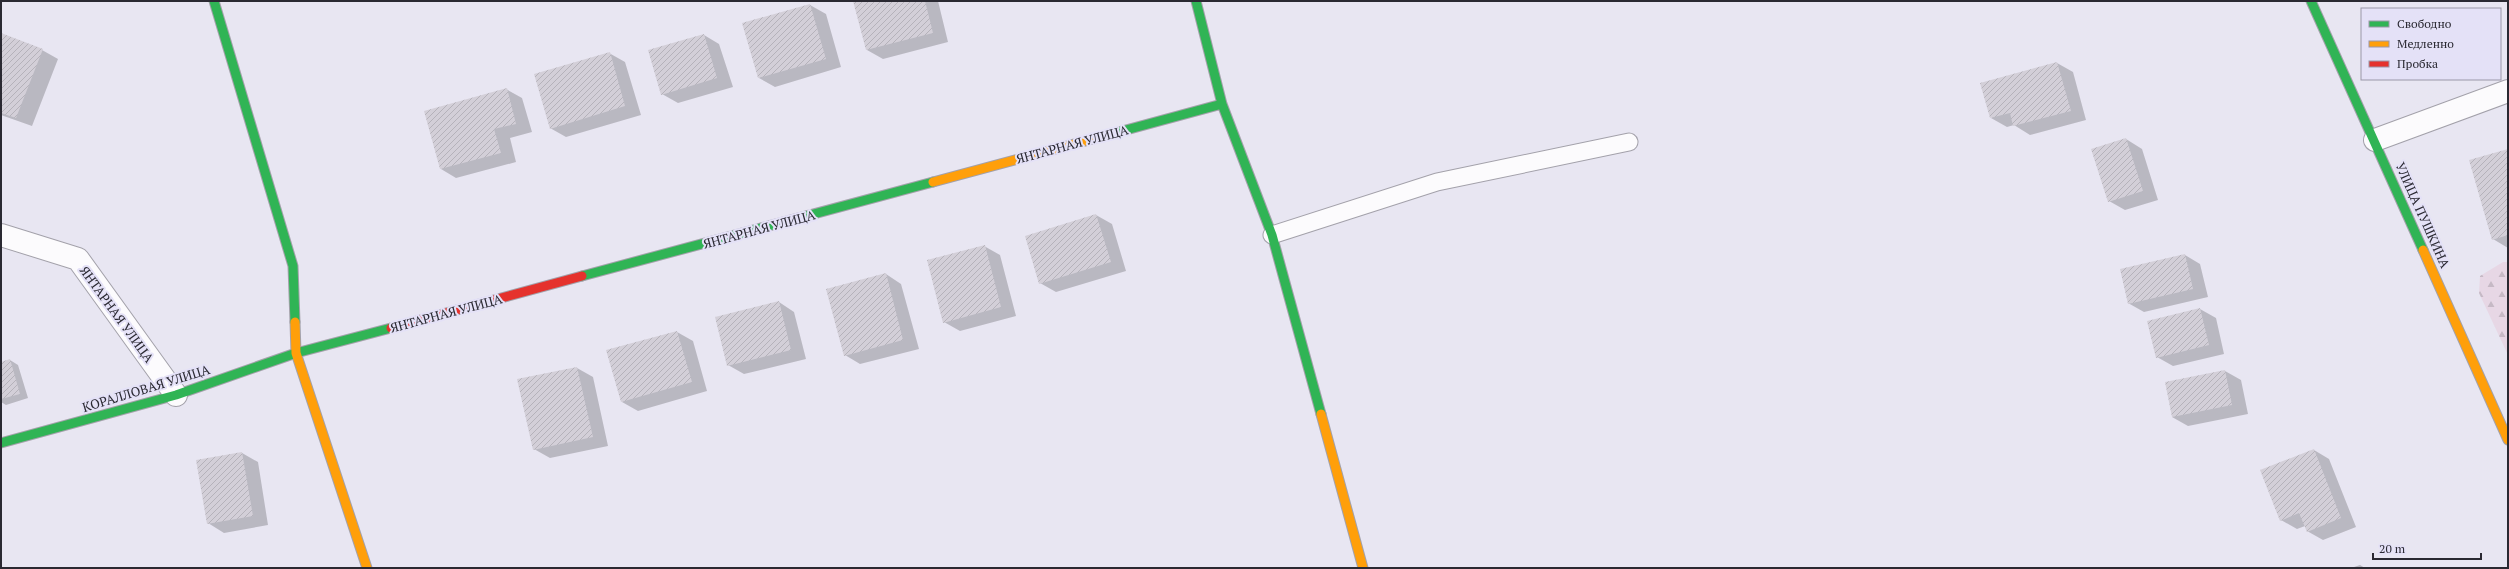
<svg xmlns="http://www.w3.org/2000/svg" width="2509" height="569" font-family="'PT Serif',serif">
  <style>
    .forest { fill: url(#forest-firs) }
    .shadow { fill: #0003 }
    .building { fill: url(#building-hatch) }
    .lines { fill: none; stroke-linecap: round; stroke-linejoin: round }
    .lane-casing { stroke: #a3a1aa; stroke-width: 19 }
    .street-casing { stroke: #a3a1aa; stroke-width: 24 }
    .fast-casing { stroke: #a3a1aa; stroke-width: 11 }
    .slow-casing { stroke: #a3a1aa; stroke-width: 11 }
    .jam-casing { stroke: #a3a1aa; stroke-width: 11 }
    .lane { stroke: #fcfbfd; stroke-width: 17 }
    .street { stroke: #fcfbfd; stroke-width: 22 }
    .fast { stroke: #30b455; stroke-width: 9 }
    .slow { stroke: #ff9f0a; stroke-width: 9 }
    .jam { stroke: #e5322d; stroke-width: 9 }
    .labels { text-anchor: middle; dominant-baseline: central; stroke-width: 4; stroke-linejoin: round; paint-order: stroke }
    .street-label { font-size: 13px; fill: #2a2932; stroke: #e4e1f7 }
  </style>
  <defs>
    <pattern id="forest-firs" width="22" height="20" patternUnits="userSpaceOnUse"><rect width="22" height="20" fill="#e7d7e5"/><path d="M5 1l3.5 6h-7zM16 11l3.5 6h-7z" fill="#c6b9c5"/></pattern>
    <pattern id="building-hatch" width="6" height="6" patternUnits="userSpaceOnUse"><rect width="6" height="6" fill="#d3cfd8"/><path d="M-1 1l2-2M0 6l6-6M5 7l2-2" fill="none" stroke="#b5b2ba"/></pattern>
  </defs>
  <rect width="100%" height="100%" fill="#e8e6f2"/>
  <path class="forest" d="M 2503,262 L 2508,262 L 2508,355 L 2479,293 L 2480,276 Z"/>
  <path class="shadow" d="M 854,1 L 938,1 L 948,42 L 883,59 L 867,50 Z
    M 810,5 L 826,14 L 841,67 L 775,87 L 759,78 Z
    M 1,34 L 42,50 L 58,59 L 32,126 L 1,115 Z
    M 704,35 L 719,44 L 733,87 L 678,103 L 662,94 Z
    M 609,53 L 625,62 L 641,115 L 566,137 L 550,128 Z
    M 2057,63 L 2073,72 L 2086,120 L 2030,135 L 2014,125 L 2007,127 L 1991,118 Z
    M 506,89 L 522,98 L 532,132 L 510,138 L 516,162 L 456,178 L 441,169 Z
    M 2126,139 L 2142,149 L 2158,200 L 2125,210 L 2109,201 Z
    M 2508,150 L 2508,248 L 2493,239 Z
    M 1096,215 L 1112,224 L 1126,271 L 1056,292 L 1040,283 Z
    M 984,246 L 1000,255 L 1016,316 L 960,331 L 944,322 Z
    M 2185,255 L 2200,264 L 2208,297 L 2144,312 L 2128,303 Z
    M 886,274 L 901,284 L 919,349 L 860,364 L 845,355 Z
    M 779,302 L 794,312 L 806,359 L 744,374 L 728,365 Z
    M 2200,309 L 2216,318 L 2224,354 L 2173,366 L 2157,357 Z
    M 677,332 L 693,341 L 707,391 L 638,411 L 622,402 Z
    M 10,360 L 18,365 L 28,398 L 6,405 L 1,402 L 1,363 Z
    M 577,368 L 593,377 L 608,446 L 550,458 L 534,449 Z
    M 2225,371 L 2241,380 L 2248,414 L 2188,426 L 2172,417 Z
    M 2314,450 L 2329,459 L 2356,527 L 2323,540 L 2307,531 L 2305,526 L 2297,529 L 2281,520 Z
    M 242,453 L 258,462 L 268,525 L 224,533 L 208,523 Z
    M 2360,565 L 2365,568 L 2351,568 Z"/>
  <path class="building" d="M 853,1 L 925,1 L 933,33 L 866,50 Z
    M 810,4 L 826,59 L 758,78 L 742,23 Z
    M 1,33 L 43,49 L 16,118 L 1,113 Z
    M 704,34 L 717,78 L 661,95 L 648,50 Z
    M 610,52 L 625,106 L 550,129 L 534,74 Z
    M 2057,62 L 2071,111 L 2013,126 L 2010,113 L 1990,118 L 1980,83 Z
    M 507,88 L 516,124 L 494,129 L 501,153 L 440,169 L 424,111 Z
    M 2126,138 L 2143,191 L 2108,202 L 2091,149 Z
    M 2508,149 L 2508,235 L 2492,240 L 2469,160 Z
    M 1096,214 L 1111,262 L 1039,284 L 1025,236 Z
    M 985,245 L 1001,307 L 943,323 L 927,260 Z
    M 2185,254 L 2193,289 L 2128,304 L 2120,269 Z
    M 886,273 L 903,340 L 844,356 L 826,289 Z
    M 779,301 L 791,350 L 727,366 L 715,317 Z
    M 2200,308 L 2209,345 L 2156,358 L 2147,321 Z
    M 677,331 L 692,382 L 621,402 L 606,350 Z
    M 10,359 L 20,394 L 1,399 L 1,362 Z
    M 577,367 L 593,437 L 533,450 L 517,379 Z
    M 2225,370 L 2232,405 L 2172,417 L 2165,382 Z
    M 2314,449 L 2341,518 L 2307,532 L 2299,513 L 2280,521 L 2260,470 Z
    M 242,452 L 253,516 L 207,524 L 196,460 Z"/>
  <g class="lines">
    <defs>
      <path id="lane" d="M 1272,235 L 1437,182 L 1629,142"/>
      <path id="street" d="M 2375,140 L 2508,91
        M 1,235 L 78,259 L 176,395"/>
      <path id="fast" d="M 214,1 L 293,266 L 295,322
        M 1196,1 L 1222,104 L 1272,235 L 1321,414
        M 2311,1 L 2423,250
        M 1089,140 L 1222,104
        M 582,276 L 933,182
        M 1,443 L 176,395 L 296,353 L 391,328"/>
      <path id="slow" d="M 933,182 L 1089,140
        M 2423,250 L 2508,440
        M 295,322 L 296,353 L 367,568
        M 1321,414 L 1363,568"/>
      <path id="jam" d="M 391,328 L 582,276"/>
    </defs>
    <use href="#lane" class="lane-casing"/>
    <use href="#street" class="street-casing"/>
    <use href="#fast" class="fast-casing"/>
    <use href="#slow" class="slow-casing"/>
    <use href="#jam" class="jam-casing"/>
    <use href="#lane" class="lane"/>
    <use href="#street" class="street"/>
    <use href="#fast" class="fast"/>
    <use href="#slow" class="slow"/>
    <use href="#jam" class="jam"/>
  </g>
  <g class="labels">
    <g class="street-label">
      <text transform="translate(1072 144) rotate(-15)">ЯНТАРНАЯ УЛИЦА</text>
      <text transform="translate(2423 215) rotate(66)">УЛИЦА ПУШКИНА</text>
      <text transform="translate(759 229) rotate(-15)">ЯНТАРНАЯ УЛИЦА</text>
      <text transform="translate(446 313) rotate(-15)">ЯНТАРНАЯ УЛИЦА</text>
      <text transform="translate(117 314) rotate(54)">ЯНТАРНАЯ УЛИЦА</text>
      <text transform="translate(146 388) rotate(-17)">КОРАЛЛОВАЯ УЛИЦА</text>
    </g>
  </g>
  <rect width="2509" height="569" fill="none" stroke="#2a2932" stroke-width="4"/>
  <rect x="2361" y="8" width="140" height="72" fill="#e4e1f7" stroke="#9a97a8"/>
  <rect x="2369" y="21" width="20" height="6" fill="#30b455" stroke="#9a97a8"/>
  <text x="2397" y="28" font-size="12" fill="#2a2932">Свободно</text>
  <rect x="2369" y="41" width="20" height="6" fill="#ff9f0a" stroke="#9a97a8"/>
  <text x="2397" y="48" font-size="12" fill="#2a2932">Медленно</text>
  <rect x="2369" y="61" width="20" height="6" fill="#e5322d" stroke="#9a97a8"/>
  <text x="2397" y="68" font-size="12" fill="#2a2932">Пробка</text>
  <path d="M2373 553v6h108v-6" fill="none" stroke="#2a2932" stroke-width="2"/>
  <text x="2379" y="553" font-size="12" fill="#2a2932" stroke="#e4e1f7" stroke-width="3" paint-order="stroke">20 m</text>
</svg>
